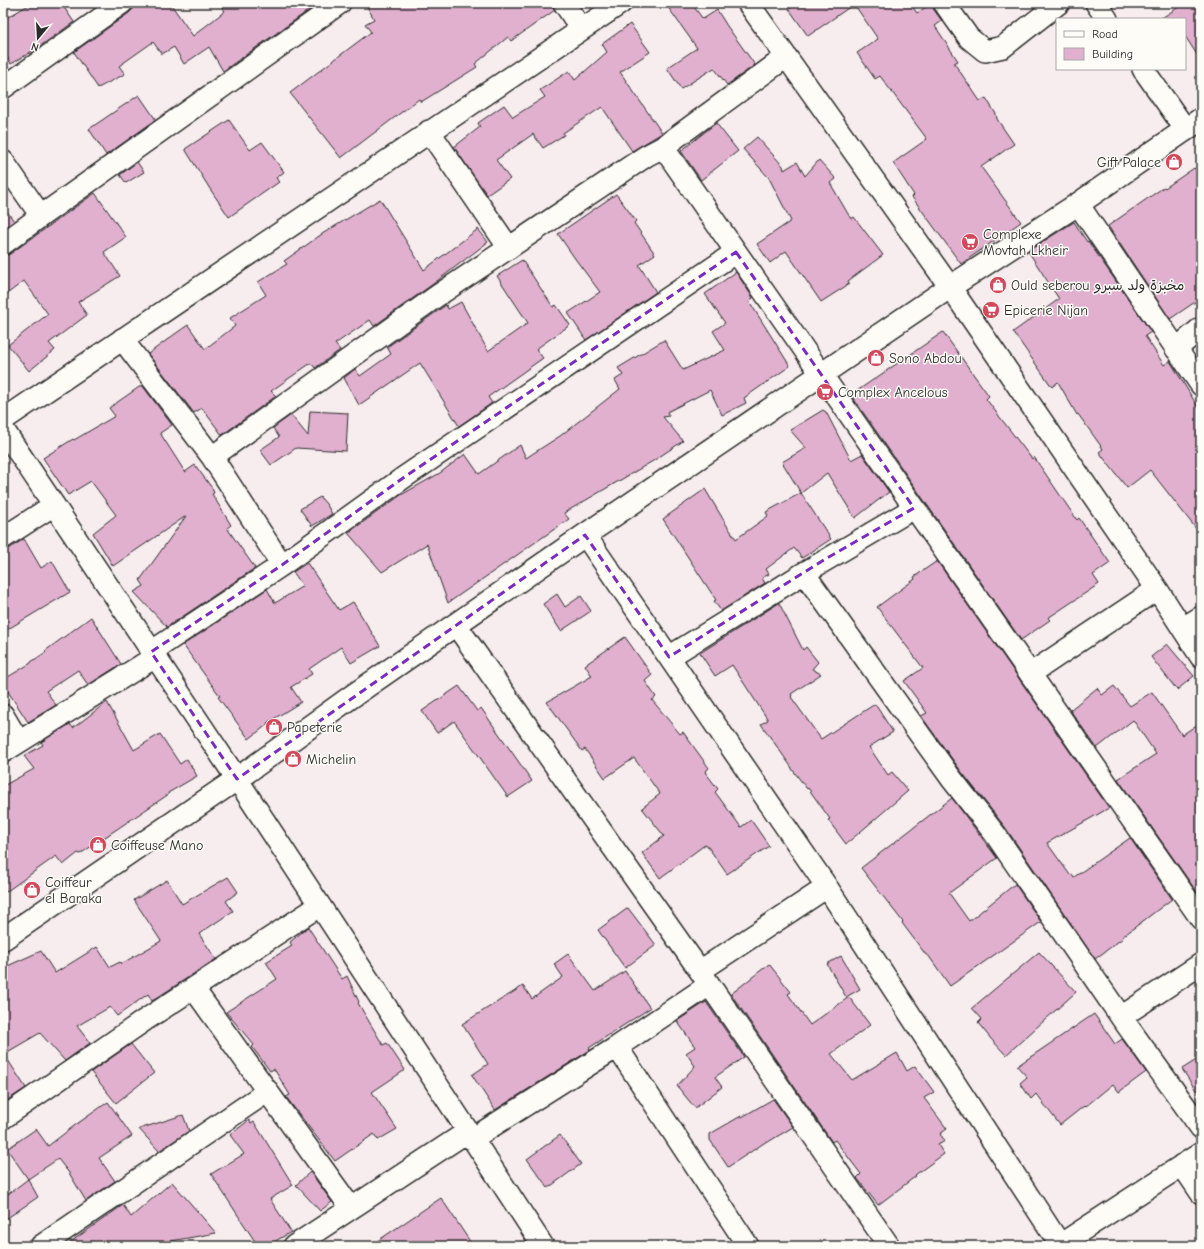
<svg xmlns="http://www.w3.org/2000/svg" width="1204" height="1249" font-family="'Comic Neue','Playpen Sans Arabic',sans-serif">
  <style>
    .building { fill: #e1b0cf; stroke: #2b2b2b }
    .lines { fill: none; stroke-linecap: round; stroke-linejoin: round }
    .minor-casing { stroke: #2b2b2b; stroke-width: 24 }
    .tertiary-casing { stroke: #2b2b2b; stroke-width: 25 }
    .minor { stroke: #fdfcf7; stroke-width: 21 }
    .tertiary { stroke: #fdfcf7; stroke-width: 22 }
    .marked { fill: none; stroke: #7b2cbf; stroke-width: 3; stroke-dasharray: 8 5; stroke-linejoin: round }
    .labels { text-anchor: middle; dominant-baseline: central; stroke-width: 3; stroke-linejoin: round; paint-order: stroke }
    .poi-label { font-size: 14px; fill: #2b2b2b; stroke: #fdfcf7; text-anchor: start }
  </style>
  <rect width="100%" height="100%" fill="#f7edef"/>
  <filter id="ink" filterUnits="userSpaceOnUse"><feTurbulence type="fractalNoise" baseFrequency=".025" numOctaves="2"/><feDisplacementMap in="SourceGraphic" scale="8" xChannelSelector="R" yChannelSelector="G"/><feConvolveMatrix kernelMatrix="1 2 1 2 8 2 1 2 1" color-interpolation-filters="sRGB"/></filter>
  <g filter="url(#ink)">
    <path class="building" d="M 32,3 L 61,3 L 74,22 L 36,49 L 11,64 L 3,49 L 3,20 Z
      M 139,3 L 170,3 L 193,36 L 225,11 L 219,3 L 319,3 L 223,71 L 209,47 L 184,64 L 174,47 L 162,54 L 153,42 L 119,66 L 125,74 L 98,88 L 74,52 L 129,13 Z
      M 365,3 L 552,3 L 555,10 L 511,41 L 508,37 L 475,64 L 477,67 L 421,102 L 419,99 L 341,158 L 290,93 L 371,32 L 365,24 L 374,19 Z
      M 665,3 L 691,3 L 703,19 L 717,10 L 727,26 L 755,65 L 727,85 L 714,68 L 681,89 L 667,68 L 697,48 Z
      M 799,3 L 910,3 L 917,13 L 932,3 L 934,10 L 942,21 L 935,26 L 958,61 L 954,63 L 980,101 L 986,98 L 996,114 L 997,119 L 1014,144 L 981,167 L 1021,222 L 961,264 L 912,197 L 914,195 L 893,163 L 927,139 L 880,76 L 875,79 L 857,53 L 878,39 L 854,4 L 808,36 L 789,9 Z
      M 1185,3 L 1201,3 L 1201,61 L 1185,36 L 1185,19 L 1160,19 Z
      M 630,24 L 650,52 L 620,72 L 662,133 L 632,151 L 602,107 L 563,133 L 564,135 L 543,148 L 533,134 L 496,160 L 510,179 L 487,195 L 454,147 L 480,127 L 478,123 L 504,105 L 513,117 L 545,97 L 540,90 L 569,71 L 575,80 L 607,52 L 602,44 Z
      M 139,95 L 156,120 L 106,155 L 89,129 Z
      M 229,120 L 250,150 L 262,142 L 284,172 L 276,178 L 279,182 L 229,217 L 210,189 L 185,149 Z
      M 716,123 L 738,151 L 701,180 L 681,151 Z
      M 757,137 L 783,166 L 784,170 L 797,162 L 805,176 L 819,160 L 836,179 L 830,183 L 851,219 L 854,217 L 883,255 L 848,281 L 849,284 L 821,302 L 786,251 L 770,263 L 757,244 L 791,221 L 769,178 L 743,149 Z
      M 137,162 L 144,172 L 126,183 L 120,175 Z
      M 1201,164 L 1201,298 L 1170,319 L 1108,226 L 1164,187 L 1165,188 L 1194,168 L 1195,169 Z
      M 95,193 L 126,237 L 104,252 L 120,276 L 78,302 L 87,315 L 49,343 L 55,350 L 29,371 L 8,345 L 48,314 L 24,281 L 3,297 L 3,256 L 10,254 Z
      M 616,194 L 636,221 L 634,223 L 655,254 L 639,265 L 656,292 L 586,340 L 568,313 L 600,292 L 576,260 L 558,234 Z
      M 380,199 L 424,270 L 478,229 L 488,242 L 433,284 L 374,326 L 370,320 L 335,344 L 340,350 L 315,368 L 311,363 L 271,391 L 276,396 L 222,435 L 202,408 L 194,413 L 148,354 L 175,334 L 188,325 L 205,349 L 235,326 L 230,318 L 266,295 L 258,282 L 287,264 L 284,261 L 322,234 Z
      M 3,206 L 14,221 L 3,229 Z
      M 1074,222 L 1087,242 L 1088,241 L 1151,332 L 1145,336 L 1164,365 L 1170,361 L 1201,412 L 1201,535 L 1150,470 L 1127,488 L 1099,452 L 1103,449 L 1078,414 L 1077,415 L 1058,382 L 1052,387 L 1013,332 L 1059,299 L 1028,251 Z
      M 522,260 L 553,307 L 556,305 L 570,325 L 536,349 L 543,358 L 488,397 L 492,403 L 459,426 L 420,363 L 359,405 L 344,378 L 355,369 L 360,376 L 391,354 L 387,347 L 446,305 L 448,309 L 461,302 L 488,351 L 528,323 L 497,276 Z
      M 736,272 L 753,298 L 749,301 L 790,366 L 744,398 L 746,403 L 722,415 L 710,390 L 667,412 L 669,416 L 663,417 L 683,441 L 653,461 L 564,513 L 569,519 L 448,603 L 427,544 L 382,572 L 348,533 L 401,495 L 440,473 L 465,454 L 479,474 L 520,445 L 526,458 L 560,436 L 620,389 L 615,380 L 623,375 L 618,368 L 664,340 L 683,370 L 725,350 L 713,331 L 725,323 L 705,294 Z
      M 943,332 L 989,396 L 986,399 L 1032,459 L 1034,457 L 1077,520 L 1079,518 L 1110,563 L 1093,575 L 1099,584 L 1048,618 L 1050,620 L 1021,640 L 851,395 Z
      M 142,385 L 172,425 L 160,433 L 185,472 L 195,465 L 212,488 L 214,493 L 212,494 L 231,525 L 227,528 L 255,568 L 167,627 L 134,592 L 144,586 L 140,580 L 186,516 L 113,566 L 93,533 L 116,515 L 91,481 L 68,495 L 43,458 L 73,439 L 74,440 L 115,416 L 109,408 Z
      M 823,410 L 826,412 L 851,460 L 862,454 L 889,492 L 855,518 L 827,473 L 801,493 L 782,462 L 806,448 L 790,430 Z
      M 310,411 L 348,413 L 346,451 L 296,448 L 271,465 L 260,450 L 279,437 L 273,428 L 291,415 L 308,436 Z
      M 705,489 L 726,524 L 736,539 L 768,516 L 766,512 L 801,493 L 831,539 L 802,558 L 794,548 L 766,569 L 769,574 L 762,578 L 765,583 L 721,611 L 714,601 L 716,600 L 663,519 Z
      M 320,497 L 327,505 L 332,514 L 312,526 L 300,509 Z
      M 24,539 L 41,568 L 52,561 L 70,592 L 3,632 L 3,550 L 10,548 Z
      M 937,561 L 1109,808 L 1047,843 L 1070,875 L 1072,874 L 1074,877 L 1130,838 L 1172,899 L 1122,937 L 1123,938 L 1095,959 L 1005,827 L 961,771 L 921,716 L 927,713 L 904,681 L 923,668 L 877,607 L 915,579 L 914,577 Z
      M 307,563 L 339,610 L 353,602 L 380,646 L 351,663 L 341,647 L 309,669 L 312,674 L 291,687 L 301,702 L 267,723 L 268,724 L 249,739 L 218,697 L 220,696 L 183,645 L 267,589 L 275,603 L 303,586 L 293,572 Z
      M 557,594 L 565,607 L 581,596 L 591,611 L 561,631 L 543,604 Z
      M 779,603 L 803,650 L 806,647 L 818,662 L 812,669 L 821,674 L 791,694 L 792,696 L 791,697 L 821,739 L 875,704 L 893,732 L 869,747 L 888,775 L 892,772 L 908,791 L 846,844 L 828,820 L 830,819 L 808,788 L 807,789 L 792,769 L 792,768 L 761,724 L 768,720 L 732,665 L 715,676 L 700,653 Z
      M 91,617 L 121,664 L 88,685 L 78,670 L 46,691 L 56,705 L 28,722 L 3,684 L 3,680 L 31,663 L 31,662 L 46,652 L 45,651 Z
      M 625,637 L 652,675 L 645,681 L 656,697 L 652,700 L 680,734 L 683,732 L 709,768 L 705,772 L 718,789 L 715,792 L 741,827 L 751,820 L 769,846 L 727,874 L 706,844 L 660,878 L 642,853 L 664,836 L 642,808 L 660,794 L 634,758 L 605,778 L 585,749 L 582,751 L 547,702 L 592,676 L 585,665 Z
      M 1167,644 L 1194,676 L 1177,690 L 1151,657 Z
      M 459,686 L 477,711 L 481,708 L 532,781 L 508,797 L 454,721 L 437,733 L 422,711 Z
      M 1114,686 L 1130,706 L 1152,692 L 1182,735 L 1201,722 L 1201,898 L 1118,779 L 1156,754 L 1133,720 L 1097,748 L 1070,710 L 1097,688 L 1102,695 Z
      M 107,702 L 134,750 L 160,734 L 180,764 L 187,759 L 197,776 L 168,793 L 169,794 L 80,854 L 78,853 L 63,865 L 56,856 L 3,894 L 3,786 L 34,769 L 24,756 L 43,745 L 41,742 L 70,724 L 73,728 Z
      M 952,798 L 997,858 L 949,893 L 969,921 L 1015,884 L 1041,922 L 950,986 L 928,955 L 926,955 L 902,923 L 903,922 L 861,868 Z
      M 228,877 L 238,892 L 226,901 L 233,911 L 199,934 L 216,959 L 152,1001 L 148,994 L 117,1016 L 110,1007 L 77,1026 L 90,1043 L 65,1061 L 40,1033 L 4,1054 L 26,1088 L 3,1103 L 3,968 L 41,951 L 55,973 L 97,947 L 110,967 L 120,962 L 121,964 L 161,941 L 134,900 L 167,880 L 182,904 Z
      M 628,908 L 656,945 L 625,968 L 598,930 Z
      M 308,927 L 342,979 L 347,976 L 359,1002 L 358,1003 L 383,1045 L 387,1043 L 405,1070 L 372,1092 L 397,1129 L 378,1140 L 374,1134 L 335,1161 L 286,1097 L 290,1095 L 274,1069 L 270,1071 L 252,1047 L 254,1045 L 226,1012 L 277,979 L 266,962 L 292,946 L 290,942 Z
      M 1039,952 L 1076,992 L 1006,1055 L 991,1039 L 978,1023 L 982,1019 L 972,1008 Z
      M 568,954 L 595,991 L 625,971 L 650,1008 L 589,1048 L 590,1050 L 584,1054 L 495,1110 L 472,1075 L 488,1064 L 462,1024 L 523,986 L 532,999 L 563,977 L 554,964 Z
      M 841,956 L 860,989 L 846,997 L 827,964 Z
      M 769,964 L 791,992 L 788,994 L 810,1025 L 849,997 L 870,1025 L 831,1054 L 852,1080 L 897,1053 L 907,1071 L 915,1066 L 934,1092 L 924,1098 L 947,1129 L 940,1134 L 945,1141 L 938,1145 L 944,1154 L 915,1175 L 916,1176 L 878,1205 L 857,1178 L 861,1174 L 835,1140 L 832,1142 L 731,994 Z
      M 706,1002 L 744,1057 L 715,1077 L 722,1087 L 695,1108 L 677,1086 L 695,1066 L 686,1053 L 695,1047 L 677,1021 Z
      M 1094,1014 L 1115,1044 L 1122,1039 L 1146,1072 L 1119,1092 L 1113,1084 L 1085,1107 L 1084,1106 L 1060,1125 L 1036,1094 L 1031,1099 L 1020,1083 L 1027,1077 L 1017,1066 Z
      M 131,1044 L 154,1073 L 116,1103 L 91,1072 Z
      M 1201,1057 L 1201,1098 L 1182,1069 Z
      M 773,1099 L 793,1127 L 768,1142 L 767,1141 L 728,1167 L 710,1140 L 710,1134 L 741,1116 L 742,1117 Z
      M 108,1102 L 132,1136 L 99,1158 L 115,1181 L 86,1201 L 69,1173 L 58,1159 L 28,1179 L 7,1149 L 36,1129 L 48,1146 L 74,1126 Z
      M 183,1115 L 189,1131 L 159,1151 L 139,1129 Z
      M 249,1120 L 251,1124 L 254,1122 L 293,1185 L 270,1199 L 291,1232 L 267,1246 L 258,1246 L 211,1174 L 244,1154 L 230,1135 Z
      M 560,1135 L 581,1164 L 548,1188 L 527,1159 Z
      M 310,1172 L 332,1202 L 320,1211 L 296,1185 Z
      M 28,1179 L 38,1197 L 3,1221 L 3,1198 Z
      M 172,1182 L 216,1233 L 143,1246 L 65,1246 L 123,1205 L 131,1217 Z
      M 441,1198 L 473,1246 L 370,1246 Z"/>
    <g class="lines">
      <defs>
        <path id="minor" d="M 564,3 L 581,29
          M 748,3 L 950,287 L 1157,589 L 1201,657
          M 944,3 L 969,38 L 985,51 L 1003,47 L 1059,3
          M 1096,3 L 1107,19
          M 1143,69 L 1186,130
          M 3,88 L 122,3
          M 429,131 L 509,248
          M 663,147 L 786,57
          M 3,161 L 41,216 L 3,244
          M 1078,204 L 1201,385
          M 41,216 L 340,3
          M 122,339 L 212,457 L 437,296 L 646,156 L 663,147 L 1201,919
          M 1176,349 L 1201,328
          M 3,420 L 621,3
          M 3,429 L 237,779 L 543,1246
          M 212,457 L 282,565
          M 914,508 L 804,573 L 951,778 L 995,834 L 1121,1017
          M 585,535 L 827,887 L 1061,1246
          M 3,538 L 54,505
          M 456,625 L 700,971 L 889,1246
          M 1183,628 L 1201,617
          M 151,652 L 282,565 L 403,478 L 736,252
          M 669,657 L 804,573
          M 1030,674 L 1157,589
          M 3,715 L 19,742 L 3,752
          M 19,742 L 155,657
          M 1201,964 L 1121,1017 L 1201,1128
          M 700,971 L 827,887
          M 194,989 L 351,1208
          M 617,1047 L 748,1246
          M 3,1118 L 145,1020 L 319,906
          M 472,1139 L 617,1047 L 709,985
          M 1182,1165 L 1201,1193
          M 41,1246 L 268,1091
          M 294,1246 L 467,1132
          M 1058,1246 L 1201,1153"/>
        <path id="tertiary" d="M 3,939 L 237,779 L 351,697 L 585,535 L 950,287 L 1078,204 L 1201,119"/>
      </defs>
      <use href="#minor" class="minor-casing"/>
      <use href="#tertiary" class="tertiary-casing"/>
      <use href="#minor" class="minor"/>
      <use href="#tertiary" class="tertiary"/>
    </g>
  </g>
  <path class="marked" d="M 736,252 L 914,508 L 827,558 L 669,657 L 585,535 L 237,779 L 151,652 L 282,565 L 403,478 Z"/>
  <defs>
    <symbol id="shop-disc" viewBox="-11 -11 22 22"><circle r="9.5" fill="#d1495b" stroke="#fdfcf7"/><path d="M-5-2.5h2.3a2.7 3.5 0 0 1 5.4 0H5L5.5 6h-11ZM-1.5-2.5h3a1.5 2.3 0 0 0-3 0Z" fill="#fff"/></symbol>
    <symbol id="supermarket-disc" viewBox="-11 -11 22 22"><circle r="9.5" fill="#d1495b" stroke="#fdfcf7"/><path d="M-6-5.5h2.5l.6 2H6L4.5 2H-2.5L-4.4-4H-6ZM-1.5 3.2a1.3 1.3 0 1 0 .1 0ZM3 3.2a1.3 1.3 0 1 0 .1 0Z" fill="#fff"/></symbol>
  </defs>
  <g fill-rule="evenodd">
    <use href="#shop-disc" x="1164" y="152" width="20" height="20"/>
    <use href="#supermarket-disc" x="960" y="232" width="20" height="20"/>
    <use href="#shop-disc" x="988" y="275" width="20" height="20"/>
    <use href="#supermarket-disc" x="981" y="300" width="20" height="20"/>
    <use href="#shop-disc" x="866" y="348" width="20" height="20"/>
    <use href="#supermarket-disc" x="815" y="382" width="20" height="20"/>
    <use href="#shop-disc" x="264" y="717" width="20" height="20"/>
    <use href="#shop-disc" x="283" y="749" width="20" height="20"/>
    <use href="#shop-disc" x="88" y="835" width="20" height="20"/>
    <use href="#shop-disc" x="22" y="880" width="20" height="20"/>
  </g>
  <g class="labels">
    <g class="poi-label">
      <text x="1161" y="162" text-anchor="end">Gift Palace</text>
      <text x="983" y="234">Complexe<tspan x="983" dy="16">Movtah Lkheir</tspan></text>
      <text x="1011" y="285">Ould seberou مخبزة ولد سبرو</text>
      <text x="1004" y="310">Epicerie Nijan</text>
      <text x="889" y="358">Sono Abdou</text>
      <text x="838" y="392">Complex Ancelous</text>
      <text x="287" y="727">Papeterie</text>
      <text x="306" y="759">Michelin</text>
      <text x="111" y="845">Coiffeuse Mano</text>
      <text x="45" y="882">Coiffeur<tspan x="45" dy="16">el Baraka</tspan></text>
    </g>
  </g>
  <rect width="1204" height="1249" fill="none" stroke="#fdfcf7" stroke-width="16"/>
  <rect x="8" y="8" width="1188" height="1233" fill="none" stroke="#2b2b2b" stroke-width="1.5" filter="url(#ink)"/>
  <rect x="1056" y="18" width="130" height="52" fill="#fdfcf7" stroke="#a9a8a5"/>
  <rect x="1064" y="31" width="20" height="6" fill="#fdfcf7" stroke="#a9a8a5"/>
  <text x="1092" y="38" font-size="12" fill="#2b2b2b">Road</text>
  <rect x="1064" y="48" width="20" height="12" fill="#e1b0cf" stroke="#a9a8a5"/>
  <text x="1092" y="58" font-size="12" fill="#2b2b2b">Building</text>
  <g transform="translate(38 38) rotate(198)" stroke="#fdfcf7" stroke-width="3" paint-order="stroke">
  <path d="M0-3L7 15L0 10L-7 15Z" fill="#2b2b2b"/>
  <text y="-6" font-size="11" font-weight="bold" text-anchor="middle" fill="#2b2b2b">N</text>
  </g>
</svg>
